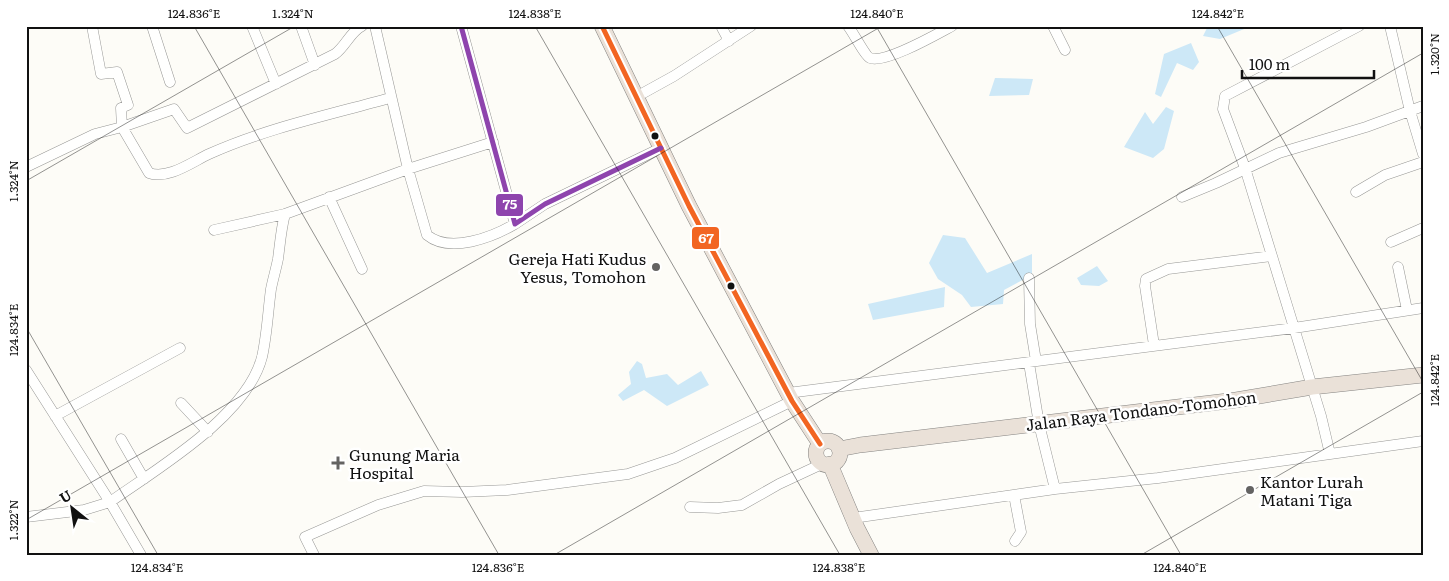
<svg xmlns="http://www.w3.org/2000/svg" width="1449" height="581" font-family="Literata,serif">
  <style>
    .water { fill: #cde8f7 }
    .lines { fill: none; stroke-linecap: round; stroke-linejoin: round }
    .minor-casing { stroke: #979795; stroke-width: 11 }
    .highway-casing { stroke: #858482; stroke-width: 16 }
    .minor { stroke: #fffffe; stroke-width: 10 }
    .highway { stroke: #eae1d8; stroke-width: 15 }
    .bus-1-casing { stroke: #fff; stroke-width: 9 }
    .bus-2-casing { stroke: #fff; stroke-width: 9 }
    .bus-1 { stroke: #f26522; stroke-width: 5 }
    .bus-2 { stroke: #8e44ad; stroke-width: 5 }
    .ticks { fill: none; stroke: #111; stroke-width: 1; stroke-opacity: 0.45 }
    .bus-dot { fill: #111; stroke: #fff; stroke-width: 2 }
    .poi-dot { fill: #646362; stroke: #fff; stroke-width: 2 }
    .labels { text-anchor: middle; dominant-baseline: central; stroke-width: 5; stroke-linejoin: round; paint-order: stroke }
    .poi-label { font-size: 16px; fill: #111; stroke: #fff; text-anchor: start }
    .street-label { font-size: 16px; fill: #111; stroke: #fff }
    .line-badge { stroke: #fff; stroke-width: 2 }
    .badge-label { font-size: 14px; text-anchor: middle; font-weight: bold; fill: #fff }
    .neatline { fill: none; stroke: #111; stroke-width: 2 }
    .ticks-label { font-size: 12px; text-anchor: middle; fill: #111 }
  </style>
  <rect width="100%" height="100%" fill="#fdfcf7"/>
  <path class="water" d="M 1208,26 L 1248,26 L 1249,27 L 1220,39 L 1203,36 Z
    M 1191,43 L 1199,62 L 1193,70 L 1177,63 L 1161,97 L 1155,94 L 1164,54 Z
    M 995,78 L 1033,79 L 1029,95 L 989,96 Z
    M 1166,107 L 1174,111 L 1164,149 L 1153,158 L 1124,147 L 1145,112 L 1153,124 Z
    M 943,235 L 965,238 L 987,273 L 1032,254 L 1032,275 L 1004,290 L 1003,304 L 971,307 L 962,295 L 938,279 L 929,263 Z
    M 1097,266 L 1108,281 L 1099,286 L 1081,285 L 1077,278 Z
    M 945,287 L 944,307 L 873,320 L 868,304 Z
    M 637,361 L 642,364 L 646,378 L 667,374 L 678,385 L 701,371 L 709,385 L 667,406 L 644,390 L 623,401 L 618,395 L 631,384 L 629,372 Z"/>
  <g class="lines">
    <defs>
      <path id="minor" d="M 92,26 L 101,74 L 117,72 L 128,105 L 121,108 L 122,127 L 174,109 L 187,128 L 335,54 C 346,46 350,32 362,26
        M 152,26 L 170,82
        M 252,26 L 276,84
        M 301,26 L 315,65
        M 375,26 L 408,169 L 427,235 C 450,254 493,237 515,224
        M 461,26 L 515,224 L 545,204 L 661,148
        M 848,26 C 853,32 865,56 870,58 C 885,64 937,34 952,26
        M 1053,26 L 1065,50
        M 1390,26 L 1410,111 L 1423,154
        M 722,28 L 729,41
        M 636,97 L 674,76 L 751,26
        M 26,167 L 95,134 L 122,127 L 149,173 C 168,180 192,162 209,154 C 267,128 329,115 390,98
        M 1356,192 L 1385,175 L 1423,162
        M 329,197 L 362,269
        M 1182,197 L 1216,183 L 1279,153 L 1366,127 L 1423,106
        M 214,230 L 285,214
        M 1391,242 L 1423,228
        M 1398,267 L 1407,310
        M 1029,278 L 1030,324 L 1036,361
        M 1154,345 L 1145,286 L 1146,279 L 1168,269 L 1272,256
        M 1029,363 L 1039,424 L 1055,489
        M 26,370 L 110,502 L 84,510 L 26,517
        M 788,393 L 1294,328 L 1423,308
        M 181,403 L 208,432
        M 55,416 L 180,348
        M 121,439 L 144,479
        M 1330,454 L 1321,416 L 1272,256 L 1245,168 L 1223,109 L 1225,96 L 1359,26
        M 1014,495 L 1021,532 L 1015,541
        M 690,507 L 718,508 L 742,505 L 779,484 L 824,463
        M 853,518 L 1055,489 L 1158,478 L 1423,441
        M 141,555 L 110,502 C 158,468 247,416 262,357 C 267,335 268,311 271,289 C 273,279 276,269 278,259 C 280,244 281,229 285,214 L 408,169 L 493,142
        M 314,555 L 305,537 L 378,505 L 424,491 L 462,492 L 507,490 L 628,474 L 675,458 L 792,401"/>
      <path id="highway" d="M 602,26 L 689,206 L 792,401 L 820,444
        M816 453a12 12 0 1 1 24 0a12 12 0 1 1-24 0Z
        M 839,449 L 860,445 L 1236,400 L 1312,387 L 1423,375
        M 830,464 L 857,528 L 871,555"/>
    </defs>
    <use href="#minor" class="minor-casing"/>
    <use href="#highway" class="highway-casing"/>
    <use href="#minor" class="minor"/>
    <use href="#highway" class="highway"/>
    <defs>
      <path id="bus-1" d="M 602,26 L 689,206 L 792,401 L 820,444"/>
      <path id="bus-2" d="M 461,26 L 515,224 L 545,204 L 661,148"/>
    </defs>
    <use href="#bus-1" class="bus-1-casing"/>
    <use href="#bus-2" class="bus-2-casing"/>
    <use href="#bus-1" class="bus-1"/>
    <use href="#bus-2" class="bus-2"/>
  </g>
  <path class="ticks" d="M 194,26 L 499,555M 535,26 L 840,555M 876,26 L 1181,555M 1217,26 L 1423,382M 26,181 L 295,26M 26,327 L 158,555M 26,520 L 882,26M 554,555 L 1423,53M 1141,555 L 1423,392"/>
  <g class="bus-dot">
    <circle cx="655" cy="136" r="4.5"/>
    <circle cx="731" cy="286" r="4.5"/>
  </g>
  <g class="poi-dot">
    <circle cx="656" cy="267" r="5"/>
    <path d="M335.5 455.5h5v5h5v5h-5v5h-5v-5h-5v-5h5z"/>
    <circle cx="1250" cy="490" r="5"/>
  </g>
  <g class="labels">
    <g class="poi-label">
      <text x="646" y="258" text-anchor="end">Gereja Hati Kudus<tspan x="646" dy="18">Yesus, Tomohon</tspan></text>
      <text x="349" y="454">Gunung Maria<tspan x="349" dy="18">Hospital</tspan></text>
      <text x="1260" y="481">Kantor Lurah<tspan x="1260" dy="18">Matani Tiga</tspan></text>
    </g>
    <g class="street-label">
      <text transform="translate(1141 410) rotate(-7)">Jalan Raya Tondano-Tomohon</text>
    </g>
  </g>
  <g class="line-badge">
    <rect x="495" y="193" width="29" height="24" rx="5" fill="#8e44ad"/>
    <rect x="691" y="226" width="29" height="24" rx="5" fill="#f26522"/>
  </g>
  <g class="badge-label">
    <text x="510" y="209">75</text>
    <text x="706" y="243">67</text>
  </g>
  <rect width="1449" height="581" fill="none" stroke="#ffffff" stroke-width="55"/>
  <g transform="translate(72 508) rotate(330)" stroke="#ffffff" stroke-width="4" paint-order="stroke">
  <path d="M0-4L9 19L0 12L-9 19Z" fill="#111111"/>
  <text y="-8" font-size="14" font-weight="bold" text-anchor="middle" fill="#111111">U</text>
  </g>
  <path d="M1242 70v8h132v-8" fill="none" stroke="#111111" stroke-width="2.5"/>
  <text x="1249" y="70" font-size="15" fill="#111111" stroke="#ffffff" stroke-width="4" paint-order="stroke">100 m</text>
  <rect x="28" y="28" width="1394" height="526" class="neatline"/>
  <g class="ticks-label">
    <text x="194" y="18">124.836°E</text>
    <text x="293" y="18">1.324°N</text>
    <text x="535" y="18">124.838°E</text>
    <text x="877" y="18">124.840°E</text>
    <text x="1218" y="18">124.842°E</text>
    <text transform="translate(1435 54) rotate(-90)" y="4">1.320°N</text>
    <text transform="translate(14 181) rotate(-90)" y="4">1.324°N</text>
    <text transform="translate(14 330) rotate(-90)" y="4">124.834°E</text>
    <text transform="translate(1435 380) rotate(-90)" y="4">124.842°E</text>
    <text transform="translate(14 520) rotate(-90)" y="4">1.322°N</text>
    <text x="157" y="572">124.834°E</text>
    <text x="498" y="572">124.836°E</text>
    <text x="839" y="572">124.838°E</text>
    <text x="1180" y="572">124.840°E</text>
  </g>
</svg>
